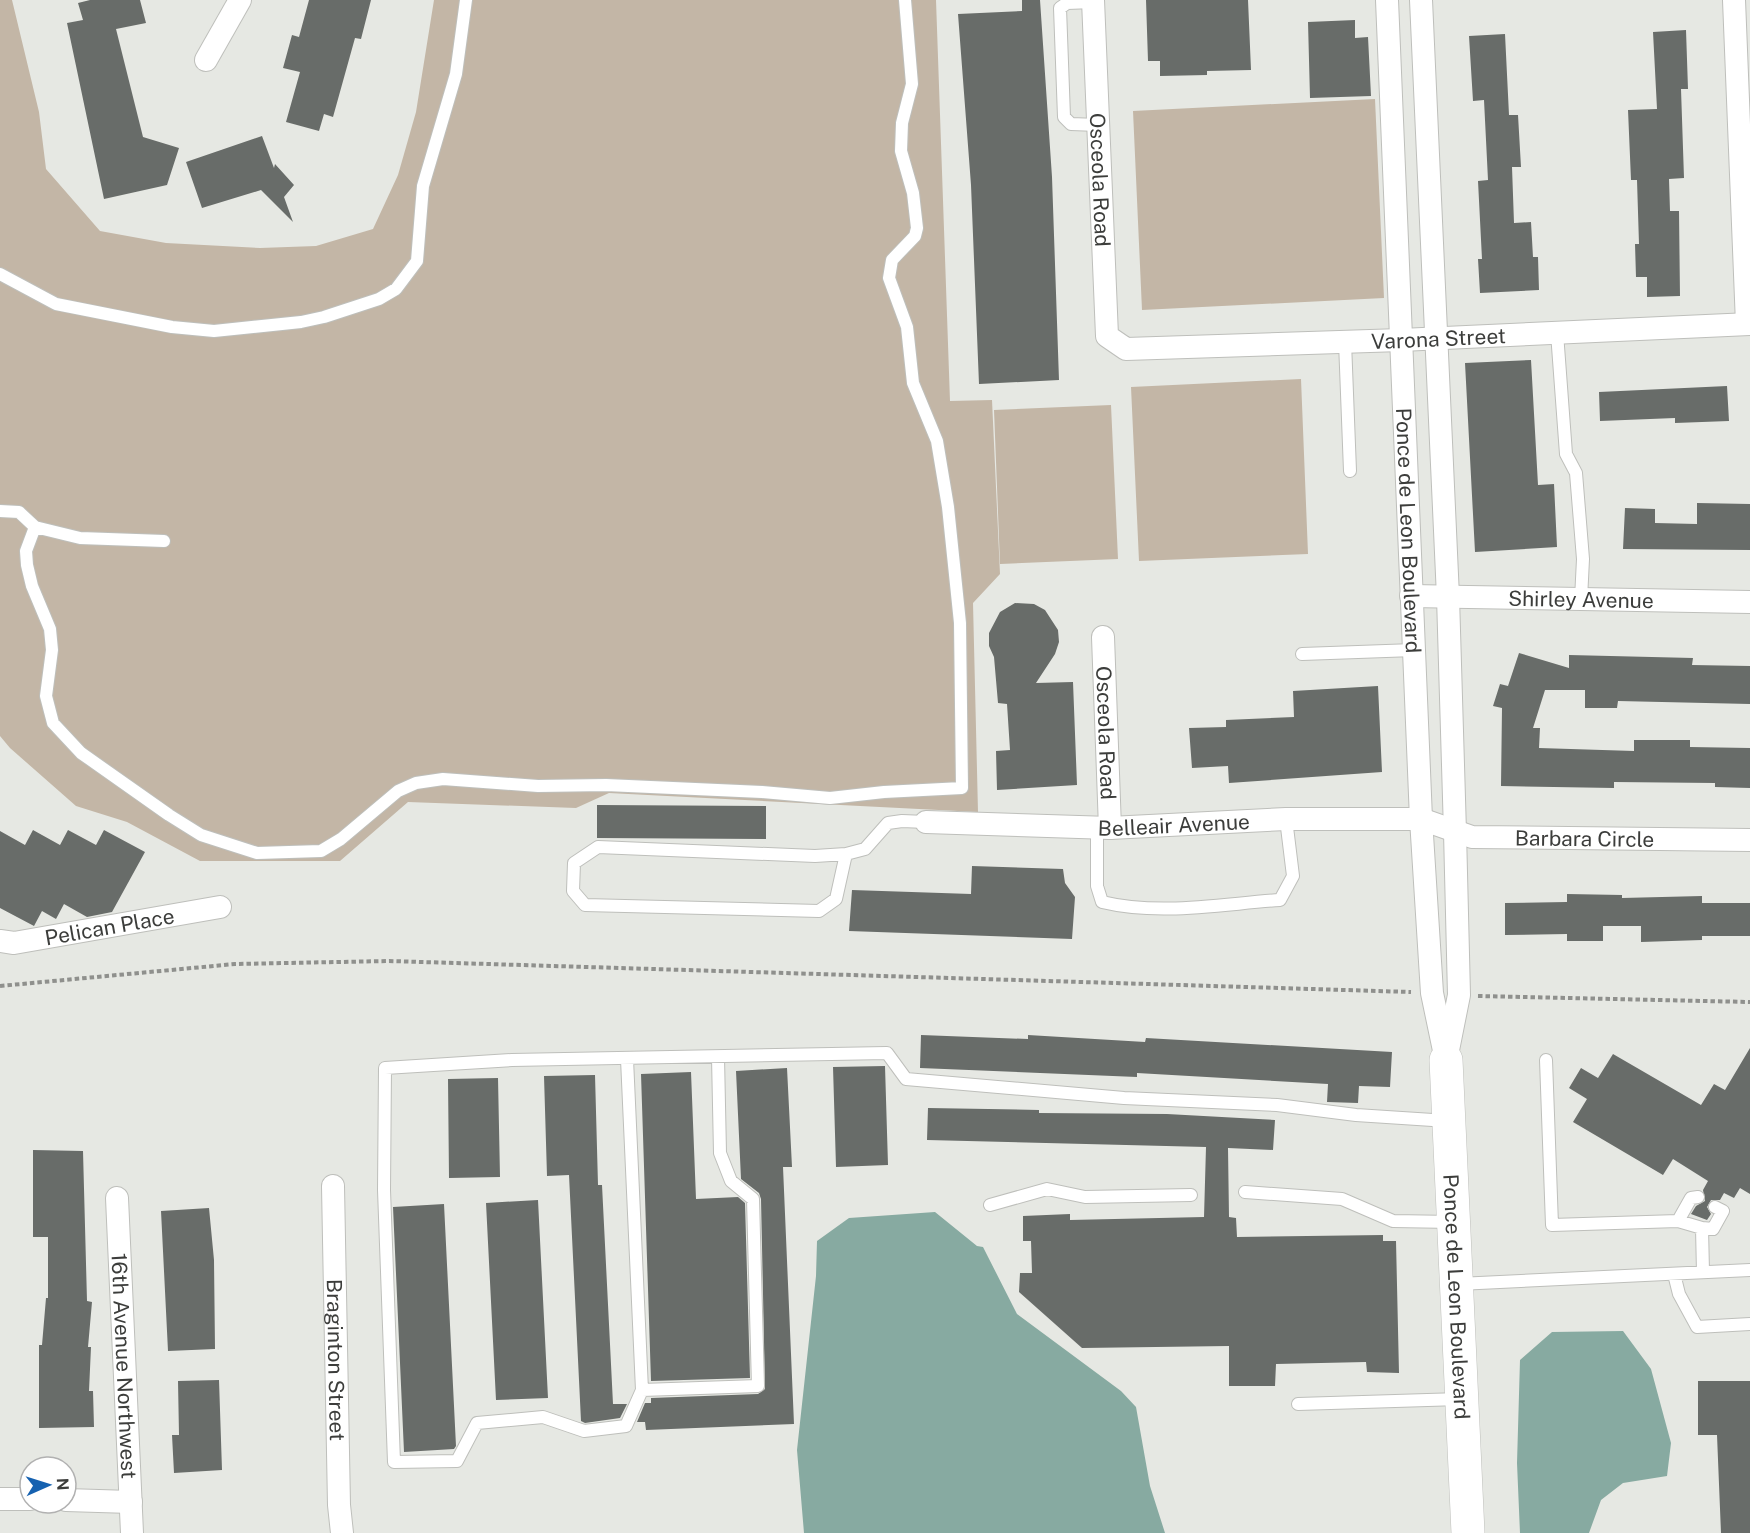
<svg xmlns="http://www.w3.org/2000/svg" width="1750" height="1533" font-family="'Public Sans',sans-serif">
  <style>
    .green { fill: #c3b6a6 }
    .water { fill: #87aaa1 }
    .building { fill: #686c69 }
    .lines { fill: none; stroke-linecap: round; stroke-linejoin: round }
    .lane-casing { stroke: #bebfbb; stroke-width: 14 }
    .street-casing { stroke: #bebfbb; stroke-width: 24 }
    .secondary-casing { stroke: #bebfbb; stroke-width: 34 }
    .path { stroke: #8f908d; stroke-width: 4; stroke-dasharray: 4.5 3; stroke-linecap: butt }
    .lane { stroke: #fff; stroke-width: 12 }
    .street { stroke: #fff; stroke-width: 22 }
    .secondary { stroke: #fff; stroke-width: 33 }
    .labels { text-anchor: middle; dominant-baseline: central; stroke-width: 6; stroke-linejoin: round; paint-order: stroke }
    .street-label { font-size: 21px; fill: #3c3d3b; stroke: #fff }
  </style>
  <rect width="100%" height="100%" fill="#e6e8e3"/>
  <path class="green" d="M 0,0 L 12,0 L 39,112 L 46,169 L 100,231 L 166,243 L 260,248 L 316,246 L 373,229 L 398,175 L 416,112 L 434,0 L 936,0 L 950,401 L 992,400 L 1000,574 L 973,603 L 978,812 L 609,793 L 576,808 L 408,802 L 340,861 L 200,861 L 127,822 L 76,806 L 10,748 L 0,736 Z
    M 1375,99 L 1384,298 L 1142,310 L 1133,111 Z
    M 1301,379 L 1308,554 L 1139,561 L 1131,387 Z
    M 1111,405 L 1118,559 L 1000,564 L 994,410 Z"/>
  <path class="water" d="M 935,1212 L 977,1246 L 983,1247 L 1017,1314 L 1121,1391 L 1136,1407 L 1150,1486 L 1165,1533 L 804,1533 L 797,1450 L 816,1276 L 817,1241 L 849,1218 Z
    M 1623,1331 L 1651,1369 L 1671,1443 L 1667,1476 L 1623,1483 L 1601,1500 L 1589,1533 L 1520,1533 L 1517,1463 L 1520,1360 L 1552,1332 Z"/>
  <path class="building" d="M 90,0 L 140,0 L 146,23 L 116,29 L 143,137 L 179,148 L 167,185 L 104,199 L 67,23 L 83,20 L 78,3 Z
    M 309,0 L 371,0 L 361,39 L 355,38 L 333,117 L 324,114 L 319,131 L 286,122 L 300,72 L 283,68 L 292,35 L 299,37 Z
    M 1022,0 L 1040,0 L 1052,177 L 1059,380 L 979,384 L 971,185 L 958,14 L 1022,11 Z
    M 1146,0 L 1248,0 L 1251,70 L 1207,71 L 1207,75 L 1160,76 L 1160,61 L 1148,61 Z
    M 1355,20 L 1355,38 L 1368,37 L 1371,96 L 1310,98 L 1308,22 Z
    M 1686,30 L 1688,89 L 1681,89 L 1684,178 L 1669,179 L 1670,211 L 1679,211 L 1680,296 L 1647,297 L 1647,277 L 1636,277 L 1635,244 L 1639,244 L 1637,180 L 1631,180 L 1628,110 L 1657,109 L 1653,32 Z
    M 1505,34 L 1509,115 L 1518,115 L 1521,167 L 1512,167 L 1514,223 L 1531,222 L 1533,257 L 1538,257 L 1539,290 L 1480,293 L 1478,259 L 1482,259 L 1478,181 L 1488,180 L 1484,100 L 1473,101 L 1469,36 Z
    M 262,136 L 274,168 L 275,164 L 294,185 L 284,197 L 293,222 L 261,190 L 202,208 L 186,162 Z
    M 1531,360 L 1538,485 L 1554,484 L 1557,547 L 1475,552 L 1465,363 Z
    M 1727,386 L 1729,421 L 1675,423 L 1675,418 L 1600,421 L 1599,392 Z
    M 1697,503 L 1750,504 L 1750,550 L 1623,549 L 1625,508 L 1655,509 L 1655,523 L 1697,524 Z
    M 1015,603 L 1034,604 L 1045,610 L 1058,630 L 1059,642 L 1055,654 L 1036,683 L 1073,682 L 1077,785 L 997,790 L 996,751 L 1010,750 L 1007,704 L 998,703 L 994,657 L 989,646 L 989,633 L 1000,612 Z
    M 1519,653 L 1569,668 L 1569,655 L 1693,658 L 1692,665 L 1750,666 L 1750,704 L 1618,701 L 1617,708 L 1585,708 L 1585,690 L 1545,690 L 1533,728 L 1540,728 L 1539,748 L 1634,751 L 1634,740 L 1690,740 L 1690,747 L 1750,748 L 1750,788 L 1715,787 L 1715,783 L 1614,782 L 1614,788 L 1501,786 L 1502,708 L 1493,706 L 1500,684 L 1508,686 Z
    M 1378,686 L 1382,772 L 1229,783 L 1228,766 L 1192,768 L 1189,728 L 1226,727 L 1226,720 L 1294,717 L 1293,691 Z
    M 597,805 L 766,806 L 766,839 L 597,838 Z
    M 33,830 L 60,845 L 68,830 L 96,845 L 104,830 L 145,852 L 112,912 L 87,917 L 64,904 L 56,919 L 42,911 L 34,926 L 0,908 L 0,831 L 25,845 Z
    M 972,866 L 1063,869 L 1065,883 L 1075,897 L 1072,939 L 849,931 L 852,890 L 971,894 Z
    M 1567,894 L 1622,895 L 1622,898 L 1702,896 L 1702,903 L 1750,903 L 1750,936 L 1702,936 L 1702,940 L 1641,942 L 1641,926 L 1603,926 L 1603,941 L 1567,941 L 1567,934 L 1505,935 L 1505,903 L 1567,902 Z
    M 921,1035 L 1028,1039 L 1028,1035 L 1145,1042 L 1146,1038 L 1392,1052 L 1390,1087 L 1359,1086 L 1358,1103 L 1327,1102 L 1328,1084 L 1137,1073 L 1137,1077 L 920,1068 Z
    M 1750,1048 L 1750,1194 L 1740,1188 L 1734,1198 L 1724,1193 L 1720,1200 L 1711,1200 L 1707,1207 L 1711,1214 L 1707,1220 L 1691,1214 L 1696,1206 L 1705,1201 L 1703,1190 L 1708,1181 L 1673,1159 L 1663,1175 L 1573,1122 L 1587,1099 L 1569,1088 L 1581,1068 L 1598,1078 L 1613,1054 L 1701,1105 L 1714,1084 L 1725,1090 Z
    M 885,1066 L 888,1165 L 836,1167 L 833,1067 Z
    M 787,1068 L 792,1167 L 783,1167 L 794,1424 L 646,1430 L 645,1422 L 637,1422 L 645,1403 L 651,1403 L 651,1398 L 758,1394 L 765,1389 L 761,1199 L 759,1193 L 741,1179 L 736,1071 Z
    M 691,1072 L 696,1199 L 738,1197 L 745,1203 L 750,1378 L 651,1381 L 641,1074 Z
    M 595,1075 L 598,1185 L 602,1185 L 613,1404 L 627,1404 L 620,1418 L 585,1423 L 581,1421 L 569,1175 L 547,1176 L 544,1076 Z
    M 498,1078 L 500,1177 L 449,1178 L 448,1079 Z
    M 928,1108 L 1039,1110 L 1039,1113 L 1167,1114 L 1275,1120 L 1273,1150 L 1228,1148 L 1229,1217 L 1236,1218 L 1237,1237 L 1383,1235 L 1383,1241 L 1396,1241 L 1399,1373 L 1367,1372 L 1366,1362 L 1276,1364 L 1275,1386 L 1229,1386 L 1229,1346 L 1082,1348 L 1019,1292 L 1020,1273 L 1032,1273 L 1031,1241 L 1023,1241 L 1023,1216 L 1070,1214 L 1070,1220 L 1204,1217 L 1206,1147 L 927,1140 Z
    M 33,1150 L 83,1151 L 87,1301 L 92,1302 L 88,1347 L 91,1347 L 89,1391 L 93,1391 L 94,1427 L 39,1428 L 39,1345 L 42,1345 L 46,1298 L 48,1298 L 48,1237 L 33,1237 Z
    M 538,1200 L 548,1398 L 496,1400 L 486,1203 Z
    M 444,1204 L 456,1446 L 454,1449 L 404,1452 L 393,1207 Z
    M 209,1208 L 214,1260 L 215,1349 L 168,1351 L 161,1211 Z
    M 219,1380 L 222,1470 L 174,1473 L 172,1435 L 179,1435 L 178,1381 Z
    M 1698,1381 L 1750,1381 L 1750,1533 L 1721,1533 L 1717,1435 L 1698,1435 Z"/>
  <g class="lines">
    <defs>
      <path id="lane" d="M 1093,2 L 1067,3 L 1060,8 L 1064,117 L 1071,124 L 1098,125
        M 0,274 L 56,304 L 172,327 L 214,331 L 301,322 L 324,317 L 379,299 L 396,289 L 417,261 L 423,186 L 456,74 L 466,0
        M 1557,333 L 1566,454 L 1576,473 L 1583,559 L 1581,599
        M 1345,342 L 1350,471
        M 0,511 L 19,512 L 35,527 L 26,551 L 27,565 L 32,586 L 50,629 L 52,650 L 46,696 L 53,723 L 81,753 L 169,815 L 201,835 L 257,853 L 321,851 L 341,839 L 398,791 L 416,783 L 443,779 L 538,786 L 606,785 L 762,792 L 830,798 L 884,792 L 962,788 L 960,623 L 948,507 L 937,441 L 913,383 L 907,327 L 889,278 L 892,260 L 915,236 L 917,228 L 913,193 L 901,151 L 902,123 L 912,84 L 905,0
        M 35,527 L 80,538 L 164,541
        M 1302,654 L 1414,650
        M 1097,827 L 1097,886 L 1102,902 C 1160,916 1221,904 1280,900 L 1293,876 L 1286,819
        M 846,854 L 836,899 L 819,911 L 585,905 L 573,891 L 574,863 L 598,847 L 815,856 L 846,854 L 865,849 L 888,823 L 902,821 L 926,822
        M 718,1057 L 720,1153 L 731,1181 L 753,1199 L 758,1386 L 642,1390 L 626,1426 L 584,1431 L 543,1417 L 477,1423 L 457,1461 L 394,1462 L 384,1190 L 385,1068 L 512,1060 L 887,1053 L 906,1079 L 1124,1098 L 1277,1105 L 1356,1115 L 1448,1121
        M 627,1059 L 642,1390
        M 1546,1060 L 1552,1225 L 1678,1221 L 1702,1228 L 1703,1272
        M 1245,1192 L 1342,1199 L 1393,1221 L 1453,1222
        M 990,1205 L 1047,1189 L 1085,1197 L 1191,1195
        M 1678,1221 L 1691,1198 L 1698,1197
        M 1702,1228 L 1713,1229 L 1723,1211 L 1715,1207
        M 1674,1274 L 1679,1294 L 1697,1327 L 1750,1324
        M 1458,1284 L 1750,1270
        M 1298,1404 L 1460,1399"/>
      <g id="street">
        <path id="s1" d="M 1093,0 L 1107,336 L 1126,349 L 1401,340 L 1750,324"/>
        <path id="s2" d="M 1387,0 L 1421,819 L 1432,993 L 1446,1060"/>
        <path d="M 1421,0 L 1448,597 L 1455,832 L 1459,995 L 1448,1050"/>
        <path d="M 1734,0 L 1747,324"/>
        <path d="M 206,60 L 240,0"/>
        <path id="s3" d="M 1411,596 L 1750,602"/>
        <path id="s4" d="M 1103,637 L 1110,828"/>
        <path id="s5" d="M 926,822 L 1110,828 L 1286,819 L 1421,819 L 1472,837 L 1750,840"/>
        <path id="s6" d="M 0,941 L 14,943 L 220,907"/>
        <path id="s7" d="M 333,1186 L 339,1505 L 342,1533"/>
        <path id="s8" d="M 117,1198 L 132,1533"/>
        <path d="M 0,1499 L 30,1499"/>
        <path d="M 66,1500 L 131,1502"/>
      </g>
      <g id="secondary">
        <path id="s9" d="M 1446,1060 L 1468,1533"/>
      </g>
    </defs>
    <use href="#lane" class="lane-casing"/>
    <use href="#street" class="street-casing"/>
    <use href="#secondary" class="secondary-casing"/>
    <path class="path" d="M 0,986 L 235,964 L 389,961 L 1411,992
      M 1478,996 L 1750,1002"/>
    <use href="#lane" class="lane"/>
    <use href="#street" class="street"/>
    <use href="#secondary" class="secondary"/>
  </g>
  <g class="labels">
    <g class="street-label">
      <text stroke="none"><textPath href="#s1" startOffset="180">Osceola Road</textPath></text>
      <text stroke="none"><textPath href="#s1" startOffset="672">Varona Street</textPath></text>
      <text stroke="none"><textPath href="#s2" startOffset="531">Ponce de Leon Boulevard</textPath></text>
      <text stroke="none"><textPath href="#s3" startOffset="170">Shirley Avenue</textPath></text>
      <text stroke="none"><textPath href="#s4" startOffset="96">Osceola Road</textPath></text>
      <text stroke="none"><textPath href="#s5" startOffset="248">Belleair Avenue</textPath></text>
      <text stroke="none"><textPath href="#s5" startOffset="662">Barbara Circle</textPath></text>
      <text stroke="none"><textPath href="#s6" startOffset="111">Pelican Place</textPath></text>
      <text stroke="none"><textPath href="#s9" startOffset="237">Ponce de Leon Boulevard</textPath></text>
      <text stroke="none"><textPath href="#s7" startOffset="174">Braginton Street</textPath></text>
      <text stroke="none"><textPath href="#s8" startOffset="168">16th Avenue Northwest</textPath></text>
    </g>
  </g>
  <g transform="translate(48 1485) rotate(87)"><circle r="28" fill="#ffffff" stroke="#b1b1b1" stroke-width="1.5"/>
  <path d="M0-4.5L10 22L0 15L-10 22Z" fill="#1561b0"/>
  <text y="-9" font-size="16" font-weight="bold" text-anchor="middle" fill="#3c3d3b">N</text>
  </g>
</svg>
